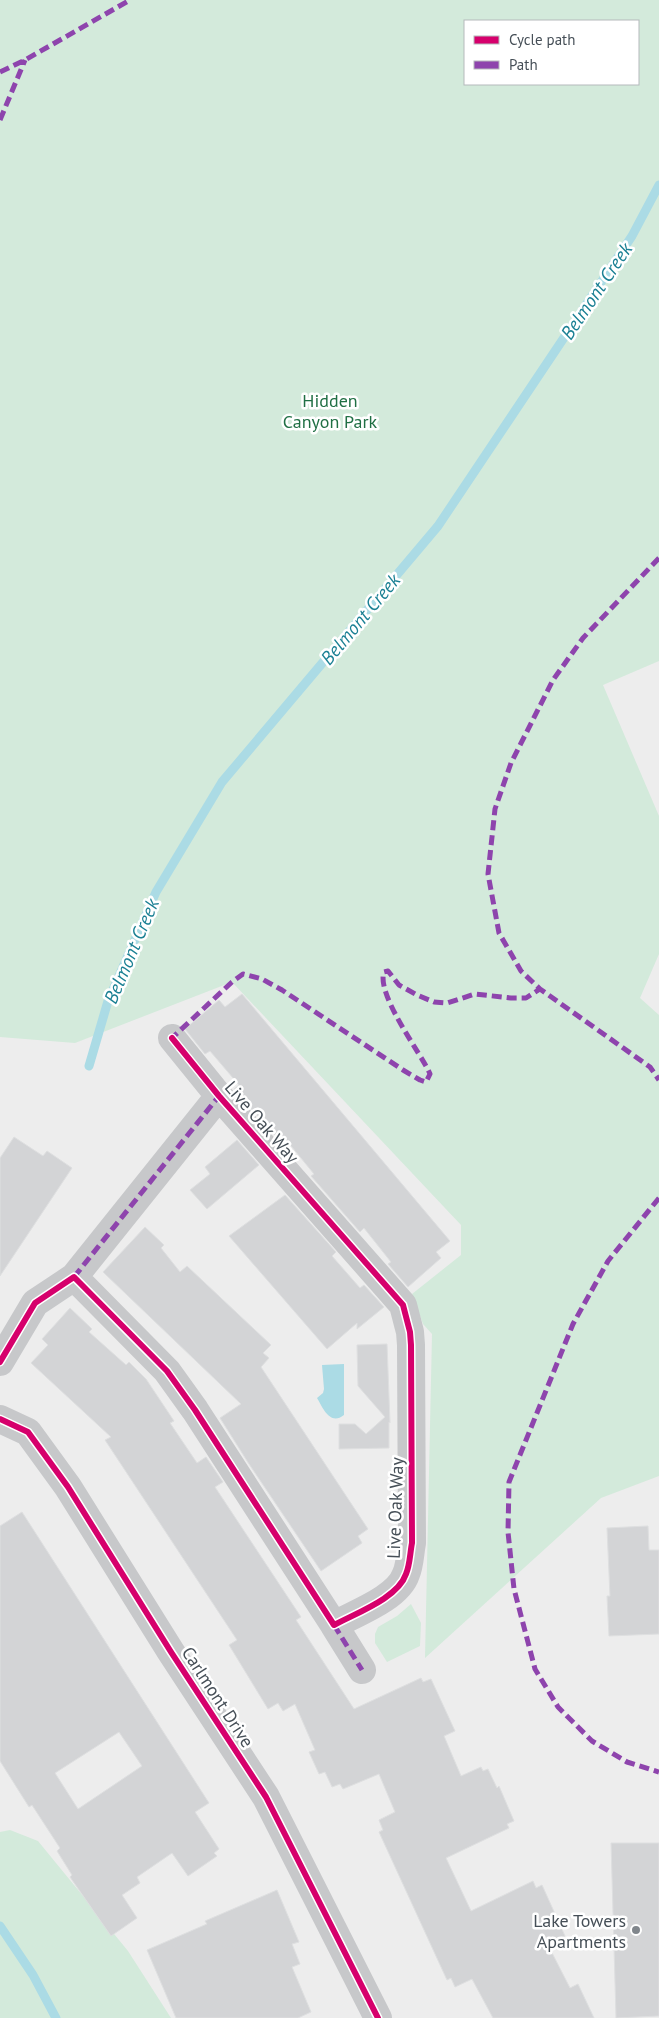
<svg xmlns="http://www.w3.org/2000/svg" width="659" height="2018" font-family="'PT Sans',sans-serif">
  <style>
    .green { fill: #d3eadb; fill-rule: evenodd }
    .water { fill: #abdbe5 }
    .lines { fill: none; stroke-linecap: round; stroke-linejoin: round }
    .stream { stroke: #abdbe5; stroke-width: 9 }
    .building { fill: #d3d4d6; stroke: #dedfe0; fill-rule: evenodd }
    .minor { stroke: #c7c8ca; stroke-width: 28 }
    .quiet { stroke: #8e44ad; stroke-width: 5; stroke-dasharray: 10 5; stroke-linecap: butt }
    .cycleway-casing { stroke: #fff; stroke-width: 9 }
    .cycleway { stroke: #d6006c; stroke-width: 6 }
    .poi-dot { fill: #80868c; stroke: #fff; stroke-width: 2 }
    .labels { text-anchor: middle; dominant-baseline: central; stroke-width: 5; stroke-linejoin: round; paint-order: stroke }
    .park-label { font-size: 18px; fill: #206f44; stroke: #fff }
    .street-label { font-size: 18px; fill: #464f57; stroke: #fff }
    .poi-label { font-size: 18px; fill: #464f57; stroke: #fff; text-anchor: end }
    .water-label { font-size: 19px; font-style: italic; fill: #1b8094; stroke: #fff }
  </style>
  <rect width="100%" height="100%" fill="#ededed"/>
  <path class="green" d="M 0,0 L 659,0 L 659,661 L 603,685 L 659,816 L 659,954 L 640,998 L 659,1015 L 659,1476 L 601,1498 L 425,1658 L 432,1334 L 423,1324 L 412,1294 L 461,1255 L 461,1225 L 232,982 L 75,1043 L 0,1037 ZM 465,21 L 638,21 L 638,84 L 465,84 Z
    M 411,1604 L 421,1623 L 420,1646 L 387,1662 L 375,1643 L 375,1634 L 378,1627 L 397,1616 Z
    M 10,1830 L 38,1841 L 128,1951 L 171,2018 L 0,2018 L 0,1832 Z"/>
  <path class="water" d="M 344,1364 L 344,1415 C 330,1426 323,1408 317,1398 L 323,1393 L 324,1389 L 322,1365 Z"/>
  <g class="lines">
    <path class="stream" d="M 89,1066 L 108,1001 L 156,892 L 222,782 L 438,526 L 632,236 L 659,185
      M 0,1926 L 33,1975 L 56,2018"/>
  </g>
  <path class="building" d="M 242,994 L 450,1241 L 436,1252 L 441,1258 L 408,1287 L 388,1264 L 391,1262 L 364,1228 L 360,1232 L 311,1176 L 314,1174 L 287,1141 L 283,1144 L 245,1102 L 234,1089 L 239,1085 L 210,1051 L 205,1054 L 185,1029 L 219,1000 L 225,1007 Z
    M 14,1137 L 43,1156 L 47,1151 L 72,1168 L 0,1276 L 0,1158 Z
    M 237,1140 L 259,1165 L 207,1209 L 190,1190 L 210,1174 L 205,1167 Z
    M 285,1195 L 336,1252 L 332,1256 L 360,1288 L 364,1285 L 384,1307 L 357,1329 L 357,1323 L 327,1349 L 229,1236 Z
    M 145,1227 L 164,1245 L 161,1248 L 180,1272 L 187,1266 L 271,1345 L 263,1353 L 269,1358 L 261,1367 L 368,1529 L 358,1536 L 362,1543 L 321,1571 L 249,1464 L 220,1418 L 241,1404 L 103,1272 Z
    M 70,1308 L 92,1329 L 89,1332 L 126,1365 L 129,1362 L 146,1379 L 174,1421 L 170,1423 L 197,1463 L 206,1457 L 223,1482 L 215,1487 L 301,1617 L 296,1620 L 354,1709 L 421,1678 L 423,1682 L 431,1679 L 455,1731 L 444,1736 L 461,1776 L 481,1767 L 483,1771 L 488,1769 L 497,1788 L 499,1786 L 514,1821 L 507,1824 L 509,1828 L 446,1858 L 471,1911 L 533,1881 L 536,1888 L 542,1885 L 565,1936 L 559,1939 L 561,1942 L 549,1947 L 570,1988 L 578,1984 L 594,2018 L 493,2018 L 472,1979 L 455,1987 L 451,1978 L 447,1980 L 379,1832 L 383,1830 L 379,1820 L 395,1812 L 379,1774 L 343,1789 L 340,1784 L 332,1787 L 325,1772 L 319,1774 L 309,1752 L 315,1750 L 295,1704 L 283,1711 L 278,1703 L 268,1709 L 229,1645 L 237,1640 L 105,1440 L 111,1437 L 31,1363 L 48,1345 L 42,1339 Z
    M 387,1344 L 390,1423 L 389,1422 L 389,1448 L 339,1449 L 339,1424 L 355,1424 L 366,1434 L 385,1417 L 358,1386 L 357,1345 Z
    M 22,1512 L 209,1803 L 195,1812 L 219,1849 L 214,1853 L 217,1856 L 188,1876 L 172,1853 L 137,1877 L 140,1883 L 122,1895 L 137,1918 L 111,1936 L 70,1877 L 72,1875 L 57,1851 L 60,1848 L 32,1805 L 29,1807 L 0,1761 L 0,1526 ZM 119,1732 L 142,1766 L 78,1809 L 55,1773 Z
    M 648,1526 L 649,1550 L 659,1550 L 659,1634 L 609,1636 L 607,1596 L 610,1596 L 607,1528 Z
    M 611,1843 L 659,1843 L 659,2016 L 616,2018 Z
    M 277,1890 L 299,1942 L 292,1944 L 300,1964 L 292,1967 L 311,2012 L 298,2018 L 176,2018 L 147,1950 L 207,1924 L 205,1921 Z"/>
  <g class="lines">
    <path class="minor" d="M 74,1277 L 219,1096
      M 0,1362 L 35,1303 L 74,1277 L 167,1371 L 195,1410 L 334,1625 C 356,1613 398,1598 406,1574 C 410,1565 410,1553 412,1543 L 411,1345 L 410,1332 L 403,1305 L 219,1096 L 172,1038
      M 0,1419 L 28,1432 L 68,1487 L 171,1652 L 266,1797 L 378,2018
      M 334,1625 L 362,1670"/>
    <path class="quiet" d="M 0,72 L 25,60 L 130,0
      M 0,120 L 25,60
      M 659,558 L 583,638 L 553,680 L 511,763 L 495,809 L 488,874 L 499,933 L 521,971 L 540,989 L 650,1067 L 659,1080
      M 174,1040 L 172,1038 L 232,982 L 243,974 L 262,979 L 282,990 L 403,1070 L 420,1080 L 426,1082 L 430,1074 C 421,1053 376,995 384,972 L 388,971 L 399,985 L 417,995 L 434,1002 L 447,1003 L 475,994 L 511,998 L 526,998 L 540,989
      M 659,1198 L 608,1261 L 573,1324 L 509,1482 L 508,1532 L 514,1589 L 535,1669 L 558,1707 L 592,1741 L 627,1762 L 659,1772
      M 74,1277 L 219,1096
      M 334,1625 L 362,1670"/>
    <defs>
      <path id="cycleway" d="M 0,1362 L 35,1303 L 74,1277 L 167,1371 L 195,1410 L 334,1625 C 356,1613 398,1598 406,1574 C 410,1565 410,1553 412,1543 L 411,1345 L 410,1332 L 403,1305 L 219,1096 L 172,1038
        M 0,1419 L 28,1432 L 68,1487 L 171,1652 L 266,1797 L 378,2018"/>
    </defs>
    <use href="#cycleway" class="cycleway-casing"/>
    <use href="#cycleway" class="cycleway"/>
  </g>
  <circle class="poi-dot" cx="636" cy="1930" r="5"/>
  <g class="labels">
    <g class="park-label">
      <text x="330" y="400">Hidden<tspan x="330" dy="21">Canyon Park</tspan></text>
    </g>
    <g class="street-label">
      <text transform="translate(262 1122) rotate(49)">Live Oak Way</text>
      <text transform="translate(395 1508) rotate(-88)">Live Oak Way</text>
      <text transform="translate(218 1697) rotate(57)">Carlmont Drive</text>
    </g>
    <g class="poi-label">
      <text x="626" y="1920">Lake Towers<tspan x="626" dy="21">Apartments</tspan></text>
    </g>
    <g class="water-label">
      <text transform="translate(596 291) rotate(-56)">Belmont Creek</text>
      <text transform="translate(360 619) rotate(-50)">Belmont Creek</text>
      <text transform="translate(131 951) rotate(-67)">Belmont Creek</text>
    </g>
  </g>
  <rect x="464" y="20" width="175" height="65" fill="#ffffff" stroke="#b5b9bc"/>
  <rect x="474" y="36" width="25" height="8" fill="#d6006c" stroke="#b5b9bc"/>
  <text x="509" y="45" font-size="15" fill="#464f57">Cycle path</text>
  <rect x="474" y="61" width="25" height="8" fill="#8e44ad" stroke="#b5b9bc"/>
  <text x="509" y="70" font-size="15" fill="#464f57">Path</text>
</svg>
